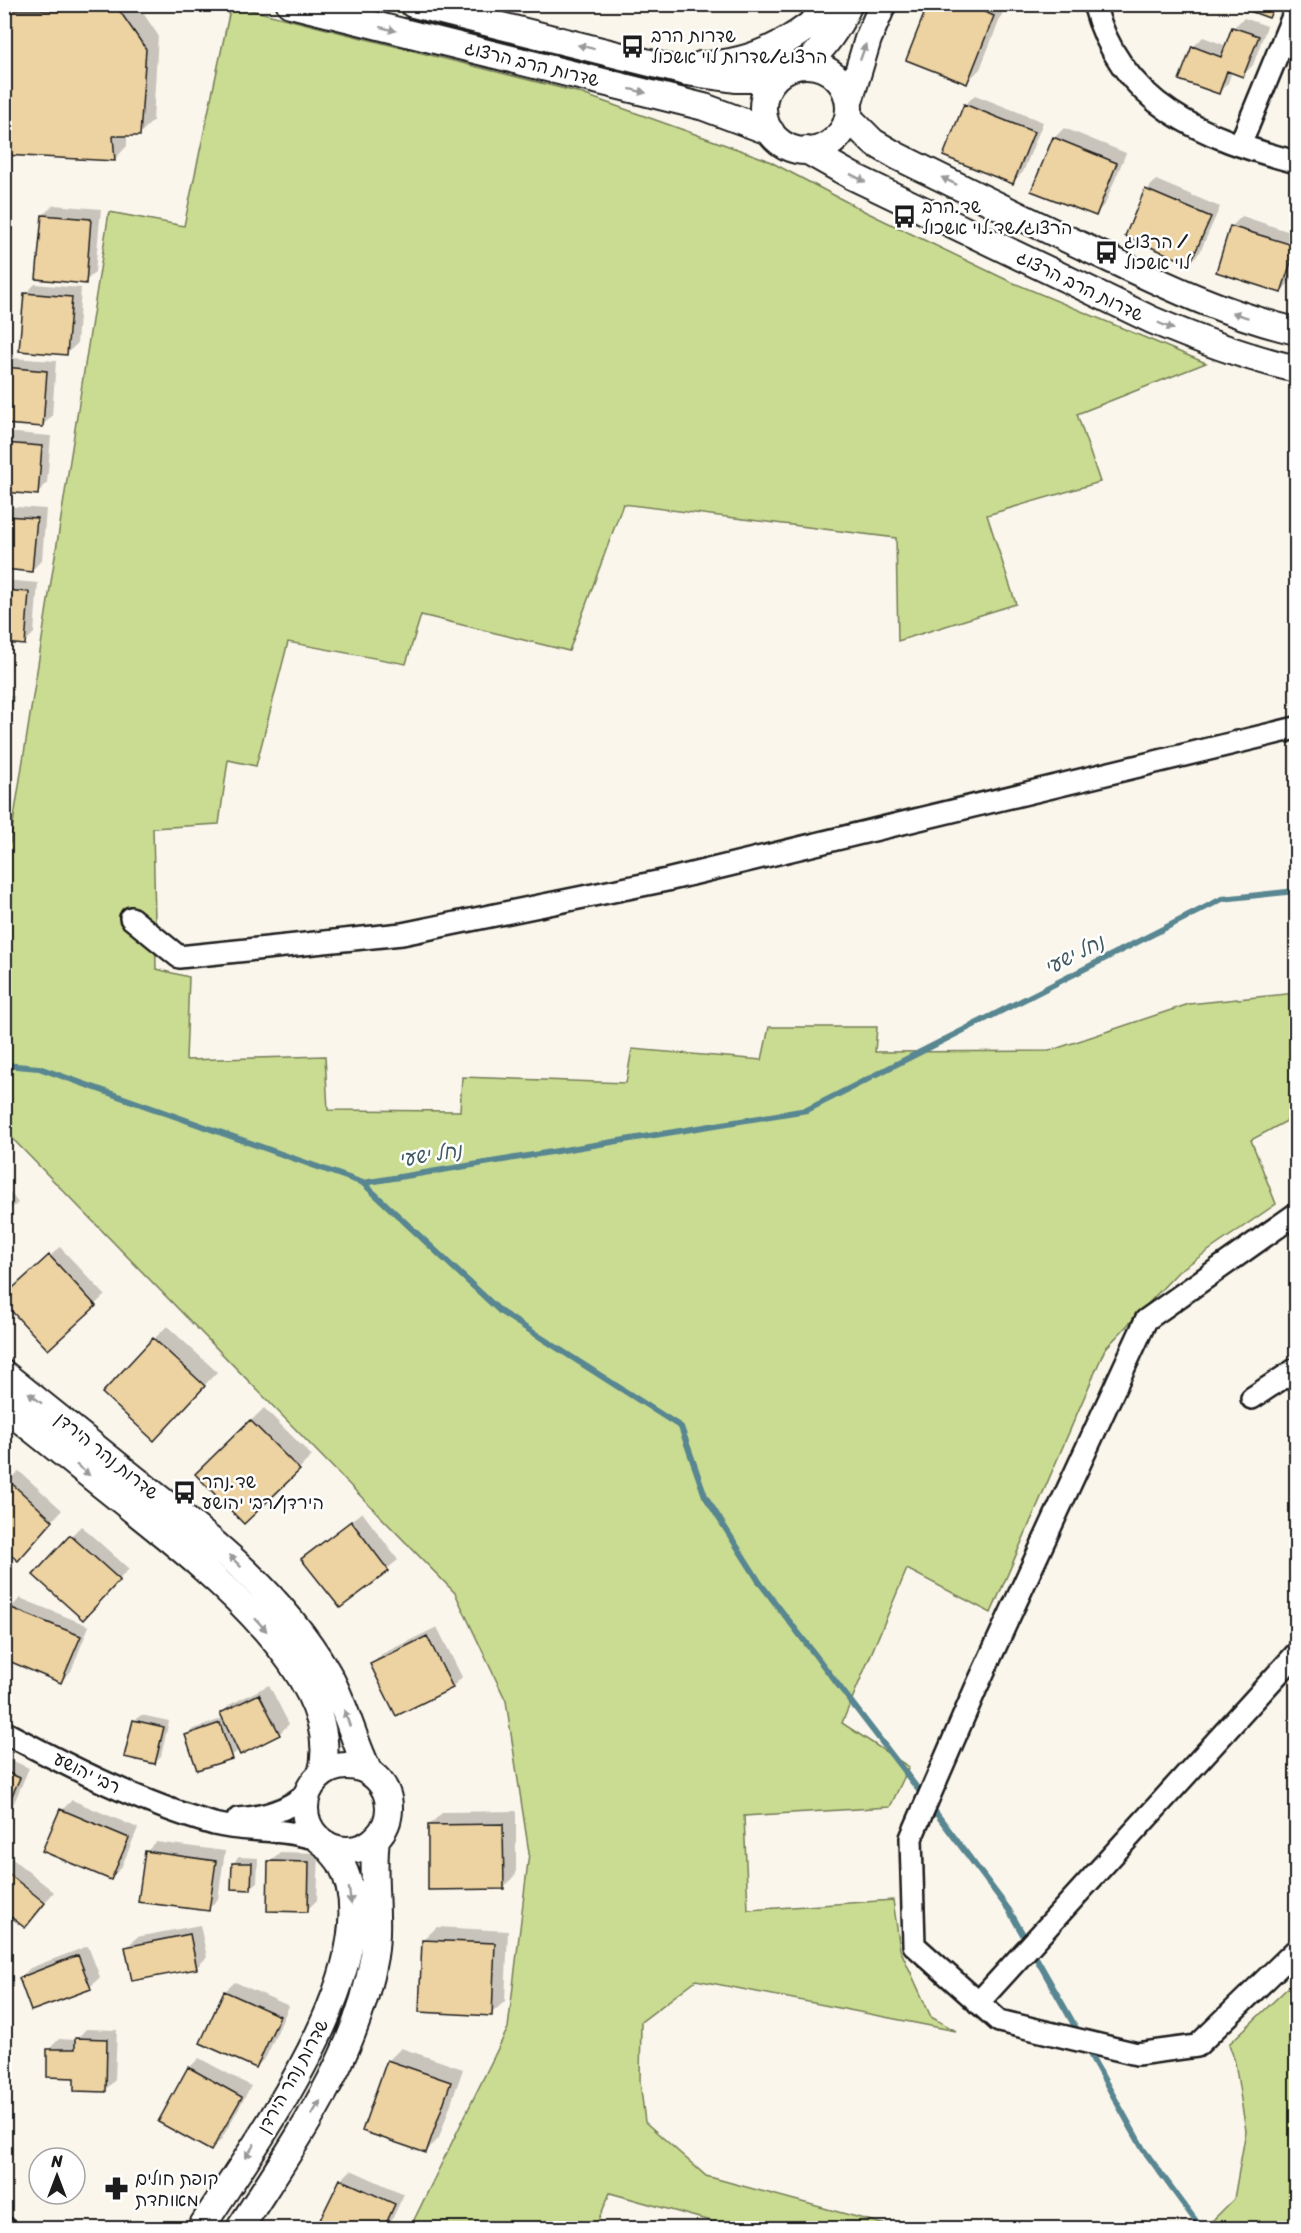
<svg xmlns="http://www.w3.org/2000/svg" width="1301" height="2233" font-family="Sriracha,'Playpen Sans Hebrew',sans-serif">
  <style>
    .green { fill: #cadc91; stroke: #737c56; stroke-width: 1.5 }
    .shadow { fill: #0003 }
    .lines { fill: none; stroke-linecap: round; stroke-linejoin: round }
    .stream { stroke: #588691; stroke-width: 6 }
    .building { fill: #edd2a2; stroke: #1c1c1c; stroke-width: 1.5 }
    .minor-casing { stroke: #1c1c1c; stroke-width: 26 }
    .major-casing { stroke: #1c1c1c; stroke-width: 30 }
    .minor { stroke: #fff; stroke-width: 21 }
    .major { stroke: #fff; stroke-width: 26 }
    .oneway { fill: #999 }
    .labels { text-anchor: middle; dominant-baseline: central; stroke-width: 5; stroke-linejoin: round; paint-order: stroke }
    .poi-label { font-size: 18px; fill: #1c1c1c; stroke: #fff; text-anchor: start }
    .street-label { font-size: 18px; fill: #1c1c1c; stroke: #fff }
    .water-label { font-size: 20px; font-style: italic; fill: #3f5a60; stroke: #fff }
  </style>
  <rect width="100%" height="100%" fill="#fbf6ec"/>
  <filter id="ink" filterUnits="userSpaceOnUse"><feTurbulence type="fractalNoise" baseFrequency=".0167" numOctaves="2"/><feDisplacementMap in="SourceGraphic" scale="12" xChannelSelector="R" yChannelSelector="G"/><feConvolveMatrix kernelMatrix="1 2 1 2 8 2 1 2 1" color-interpolation-filters="sRGB"/></filter>
  <g filter="url(#ink)">
    <path class="green" d="M 231,5 L 577,92 L 765,159 L 866,212 L 1009,281 L 1206,363 L 1077,414 L 1100,482 L 987,515 L 1016,604 L 898,641 L 896,538 L 623,504 L 569,651 L 421,615 L 406,664 L 288,642 L 256,766 L 228,760 L 219,824 L 153,828 L 156,969 L 189,977 L 186,1060 L 325,1056 L 328,1110 L 460,1111 L 462,1077 L 626,1083 L 632,1049 L 762,1060 L 769,1027 L 877,1027 L 875,1052 L 1049,1051 L 1189,1004 L 1296,993 L 1296,1116 L 1251,1140 L 1276,1204 L 1179,1271 L 1105,1349 L 991,1613 L 907,1569 L 842,1723 L 909,1767 L 890,1807 L 744,1816 L 748,1910 L 893,1900 L 900,1949 L 931,2017 L 956,2031 L 696,1980 L 641,2022 L 640,2081 L 645,2122 L 706,2176 L 897,2228 L 735,2228 L 610,2193 L 595,2228 L 410,2228 L 508,2028 L 529,1853 L 506,1701 L 455,1593 L 5,1131 L 5,844 L 10,843 L 109,212 L 184,226 Z
      M 1296,1980 L 1296,2228 L 1169,2228 L 1208,2225 L 1234,2199 L 1246,2131 L 1235,2062 L 1229,2044 Z"/>
    <path class="shadow" d="M 4,4 L 137,4 L 158,35 L 153,121 L 139,134 L 127,134 L 127,146 L 114,160 Z
      M 929,4 L 1006,4 L 980,69 L 967,82 Z
      M 1242,4 L 1280,4 L 1269,17 Z
      M 1244,18 L 1267,26 L 1253,65 L 1243,75 L 1232,71 L 1228,83 L 1218,93 L 1193,47 L 1203,37 L 1227,46 L 1234,27 Z
      M 975,95 L 1043,122 L 1023,172 L 1013,182 L 965,105 Z
      M 1064,128 L 1126,153 L 1105,204 L 1095,214 L 1054,138 Z
      M 1156,180 L 1220,207 L 1200,252 L 1190,262 L 1127,235 L 1147,190 Z
      M 53,205 L 101,209 L 95,272 L 85,282 L 43,215 Z
      M 1242,216 L 1296,234 L 1296,263 L 1291,281 L 1281,291 L 1217,271 L 1232,226 Z
      M 35,284 L 81,288 L 77,344 L 67,353 L 25,294 Z
      M 12,358 L 56,361 L 52,416 L 42,426 L 4,423 L 4,365 Z
      M 4,432 L 51,436 L 47,483 L 37,493 L 4,491 Z
      M 4,506 L 46,509 L 42,560 L 32,570 L 4,568 Z
      M 4,580 L 38,583 L 34,633 L 24,643 L 4,641 Z
      M 4,695 L 14,696 L 12,728 L 4,735 Z
      M 4,1184 L 18,1203 L 4,1215 Z
      M 60,1247 L 105,1295 L 48,1348 L 13,1290 Z
      M 167,1326 L 217,1372 L 167,1425 L 154,1339 Z
      M 264,1408 L 312,1456 L 244,1522 L 197,1474 Z
      M 19,1471 L 62,1510 L 27,1549 L 4,1486 Z
      M 362,1512 L 398,1560 L 340,1606 L 303,1559 Z
      M 81,1526 L 129,1569 L 92,1608 L 71,1536 Z
      M 20,1598 L 89,1626 L 71,1671 L 61,1681 L 11,1608 Z
      M 437,1627 L 462,1677 L 452,1687 L 372,1664 L 382,1654 Z
      M 269,1685 L 289,1724 L 279,1734 L 239,1749 L 231,1757 L 187,1735 L 193,1729 L 224,1718 L 221,1714 L 231,1704 Z
      M 141,1715 L 169,1721 L 161,1756 L 155,1762 L 134,1721 Z
      M 4,1757 L 29,1768 L 10,1812 L 4,1817 Z
      M 72,1800 L 138,1828 L 121,1868 L 111,1878 L 62,1810 Z
      M 516,1811 L 516,1874 L 503,1888 L 429,1825 L 443,1812 Z
      M 156,1842 L 225,1851 L 218,1899 L 208,1909 L 146,1852 Z
      M 280,1852 L 319,1853 L 317,1900 L 307,1910 L 270,1862 Z
      M 5,1853 L 54,1892 L 25,1926 L 12,1916 L 4,1926 Z
      M 239,1857 L 258,1858 L 257,1882 L 251,1888 L 233,1863 Z
      M 200,1925 L 207,1957 L 197,1967 L 127,1947 L 137,1937 Z
      M 437,1927 L 508,1931 L 505,2001 L 491,2014 L 423,1940 Z
      M 88,1946 L 100,1977 L 90,1987 L 20,1978 L 30,1968 Z
      M 235,1982 L 289,2006 L 266,2057 L 256,2067 L 225,1991 Z
      M 86,2029 L 117,2030 L 115,2080 L 105,2090 L 75,2076 L 49,2049 L 59,2039 L 76,2040 Z
      M 401,2048 L 463,2069 L 439,2138 L 426,2152 L 388,2061 Z
      M 199,2058 L 251,2086 L 221,2140 L 211,2150 L 189,2068 Z
      M 351,2170 L 404,2194 L 388,2228 L 318,2228 L 341,2180 Z"/>
    <g class="lines">
      <path class="stream" d="M 4,1065 L 39,1068 L 363,1183 L 807,1110 L 870,1078
        M 875,1075 L 1222,899 L 1296,891
        M 363,1183 L 501,1312 L 681,1427 L 705,1496 L 760,1583 L 924,1797
        M 930,1805 L 1009,1910 L 1080,2035
        M 1086,2047 L 1143,2149 L 1201,2228"/>
    </g>
    <path class="building" d="M 4,4 L 12,4 L 12,10 L 119,10 L 146,49 L 140,136 L 113,136 L 115,161 L 4,155 Z
      M 928,4 L 966,4 L 994,16 L 967,84 L 906,60 Z
      M 1241,4 L 1275,4 L 1269,18 L 1239,7 Z
      M 1232,27 L 1259,36 L 1243,77 L 1227,71 L 1219,94 L 1179,80 L 1192,46 L 1221,57 Z
      M 964,104 L 1034,132 L 1013,184 L 943,156 Z
      M 1053,137 L 1117,163 L 1096,216 L 1031,191 Z
      M 1145,189 L 1211,217 L 1190,264 L 1125,236 Z
      M 42,215 L 91,219 L 86,284 L 36,279 Z
      M 1230,226 L 1296,246 L 1281,293 L 1216,272 Z
      M 24,293 L 72,297 L 67,355 L 19,351 Z
      M 4,367 L 47,371 L 43,427 L 4,424 Z
      M 4,443 L 42,446 L 38,495 L 4,492 Z
      M 4,516 L 37,518 L 32,572 L 4,569 Z
      M 4,590 L 29,592 L 25,645 L 4,643 Z
      M 49,1255 L 96,1306 L 48,1350 L 4,1303 L 4,1296 Z
      M 153,1338 L 205,1386 L 154,1441 L 102,1393 Z
      M 250,1420 L 300,1470 L 244,1524 L 195,1474 Z
      M 8,1480 L 53,1521 L 18,1561 L 4,1549 L 4,1484 Z
      M 351,1521 L 389,1571 L 340,1608 L 301,1559 Z
      M 70,1535 L 120,1580 L 83,1620 L 33,1575 Z
      M 9,1607 L 81,1636 L 61,1683 L 4,1659 L 4,1618 Z
      M 427,1636 L 453,1688 L 396,1716 L 370,1664 Z
      M 259,1694 L 280,1735 L 240,1755 L 220,1713 Z
      M 133,1720 L 164,1727 L 155,1764 L 124,1757 Z
      M 220,1723 L 232,1759 L 197,1770 L 185,1735 Z
      M 4,1771 L 20,1778 L 4,1813 Z
      M 60,1809 L 129,1838 L 111,1880 L 42,1851 Z
      M 503,1824 L 504,1889 L 428,1890 L 428,1825 Z
      M 145,1851 L 216,1861 L 209,1911 L 138,1902 Z
      M 268,1861 L 309,1862 L 308,1912 L 267,1911 Z
      M 232,1863 L 252,1863 L 251,1890 L 231,1889 Z
      M 4,1870 L 45,1903 L 25,1928 L 11,1917 L 4,1926 Z
      M 190,1934 L 197,1969 L 132,1981 L 125,1947 Z
      M 422,1940 L 495,1943 L 492,2016 L 419,2012 Z
      M 78,1955 L 91,1989 L 31,2011 L 19,1978 Z
      M 224,1991 L 280,2016 L 256,2068 L 200,2043 Z
      M 75,2038 L 107,2039 L 106,2092 L 74,2091 L 74,2078 L 47,2077 L 47,2049 L 75,2049 Z
      M 387,2060 L 451,2082 L 426,2153 L 362,2131 Z
      M 188,2067 L 242,2097 L 211,2151 L 158,2122 Z
      M 340,2179 L 395,2204 L 384,2228 L 316,2228 Z"/>
    <g class="lines">
      <defs>
        <path id="minor" d="M 1094,4 C 1121,106 1204,138 1296,162
          M 1240,145 L 1296,9
          M 131,918 L 179,957 L 402,934 L 667,880 L 1296,728
          M 1296,1214 L 1146,1320 L 976,1688 L 911,1838 L 914,1945 L 999,2021 L 1137,2054 L 1197,2046 L 1296,1950
          M 1252,1398 L 1296,1369
          M 4,1732 C 72,1768 141,1803 214,1824 C 234,1829 253,1829 273,1831 C 289,1832 303,1835 318,1839
          M 238,1819 C 264,1817 287,1811 307,1793
          M 978,2003 L 1296,1654
          M 4,2228 L 5,2228"/>
        <path id="major" d="M 290,4 L 704,107 L 771,132
          M 413,4 L 686,72 L 735,79 L 758,79 L 780,74
          M 701,65 C 753,64 797,40 834,4
          M 805,65 C 825,47 838,29 849,4
          M763 108a43 43 0 1 1 86 0a43 43 0 1 1-86 0Z
          M 849,102 L 868,39 L 883,4
          M 848,117 L 873,142 L 897,156 C 968,191 1038,226 1110,259 C 1171,288 1231,316 1296,331
          M 806,150 L 852,176 L 1152,320 C 1199,340 1246,357 1296,369
          M 4,1374 C 52,1412 99,1450 146,1488 C 214,1541 283,1596 327,1672 C 345,1703 353,1740 369,1772
          M 4,1407 C 44,1438 83,1470 122,1501 C 190,1556 350,1675 321,1775
          M305 1808a42 42 0 1 1 84 0a42 42 0 1 1-84 0Z
          M 201,2228 C 252,2148 395,1958 340,1862 C 336,1856 330,1850 325,1844
          M 240,2228 C 294,2143 357,2058 374,1956 C 380,1917 371,1877 376,1838"/>
      </defs>
      <use href="#minor" class="minor-casing"/>
      <use href="#major" class="major-casing"/>
      <use href="#minor" class="minor"/>
      <use href="#major" class="major"/>
    </g>
    <defs><path id="oneway-solid" d="M-6-.8H1V-3.2L6.5 0L1 3.2V.8H-6Z" transform="scale(1.5)"/></defs>
    <g class="oneway">
      <use href="#oneway-solid" transform="translate(388 29) rotate(14)"/>
      <use href="#oneway-solid" transform="translate(586 47) rotate(-166)"/>
      <use href="#oneway-solid" transform="translate(863 52) rotate(-71)"/>
      <use href="#oneway-solid" transform="translate(638 91) rotate(14)"/>
      <use href="#oneway-solid" transform="translate(858 178) rotate(27)"/>
      <use href="#oneway-solid" transform="translate(949 181) rotate(-154)"/>
      <use href="#oneway-solid" transform="translate(1240 315) rotate(-161)"/>
      <use href="#oneway-solid" transform="translate(1166 326) rotate(23)"/>
      <use href="#oneway-solid" transform="translate(35 1398) rotate(-141)"/>
      <use href="#oneway-solid" transform="translate(83 1470) rotate(39)"/>
      <use href="#oneway-solid" transform="translate(235 1561) rotate(-135)"/>
      <use href="#oneway-solid" transform="translate(261 1625) rotate(48)"/>
      <use href="#oneway-solid" transform="translate(347 1718) rotate(-109)"/>
      <use href="#oneway-solid" transform="translate(350 1896) rotate(82)"/>
      <use href="#oneway-solid" transform="translate(316 2108) rotate(-59)"/>
      <use href="#oneway-solid" transform="translate(250 2151) rotate(122)"/>
    </g>
  </g>
  <defs>
    <symbol id="bus-bare" viewBox="-9 -9 18 18"><path d="M-5-6H5V4H4V6H2V4H-2V6H-4V4H-5ZM-3.5-4V0h7V-4ZM-3.5 1.2v1.5H-2V1.2ZM2 1.2v1.5H3.5V1.2Z" fill="#1c1c1c" stroke="#fff" stroke-width="2.5" paint-order="stroke"/></symbol>
    <symbol id="pharmacy-bare" viewBox="-9 -9 18 18"><path d="M-2-6h4v4h4v4h-4v4h-4v-4h-4v-4h4Z" fill="#1c1c1c" stroke="#fff" stroke-width="2.5" paint-order="stroke"/></symbol>
  </defs>
  <g fill-rule="evenodd">
    <use href="#bus-bare" x="616" y="30" width="33" height="33"/>
    <use href="#bus-bare" x="888" y="200" width="33" height="33"/>
    <use href="#bus-bare" x="1090" y="236" width="33" height="33"/>
    <use href="#bus-bare" x="168" y="1476" width="33" height="33"/>
    <use href="#pharmacy-bare" x="100" y="2172" width="33" height="33"/>
  </g>
  <g class="labels">
    <g class="poi-label">
      <text x="651" y="36">שדרות הרב<tspan x="651" dy="21">הרצוג/שדרות לוי אשכול</tspan></text>
      <text x="922" y="207">שד.הרב<tspan x="922" dy="21">הרצוג/שד.לוי אשכול</tspan></text>
      <text x="1124" y="242">הרצוג /<tspan x="1124" dy="21">לוי אשכול</tspan></text>
      <text x="202" y="1482">שד.נהר<tspan x="202" dy="21">הירדן/רבי יהושע</tspan></text>
      <text x="135" y="2179">קופת חולים<tspan x="135" dy="21">מאוחדת</tspan></text>
    </g>
    <g class="street-label">
      <text transform="translate(532 64) rotate(14)">שדרות הרב הרצוג</text>
      <text transform="translate(1080 286) rotate(26)">שדרות הרב הרצוג</text>
      <text transform="translate(107 1456) rotate(39)">שדרות נהר הירדן</text>
      <text transform="translate(87 1773) rotate(26)">רבי יהושע</text>
      <text transform="translate(293 2076) rotate(-61)">שדרות נהר הירדן</text>
    </g>
    <g class="water-label">
      <text transform="translate(1074 955) rotate(-27)">נחל ישעי</text>
      <text transform="translate(430 1155) rotate(-9)">נחל ישעי</text>
    </g>
  </g>
  <rect width="1301" height="2233" fill="none" stroke="#fff" stroke-width="24"/>
  <rect x="12" y="12" width="1277" height="2209" fill="none" stroke="#1c1c1c" stroke-width="2" filter="url(#ink)"/>
  <g transform="translate(57 2176)"><circle r="28" fill="#ffffff" stroke="#a4a4a4" stroke-width="1.5"/>
  <path d="M0-4.5L10 22L0 15L-10 22Z" fill="#1c1c1c"/>
  <text y="-9" font-size="16" font-weight="bold" text-anchor="middle" fill="#1c1c1c">N</text>
  </g>
</svg>
